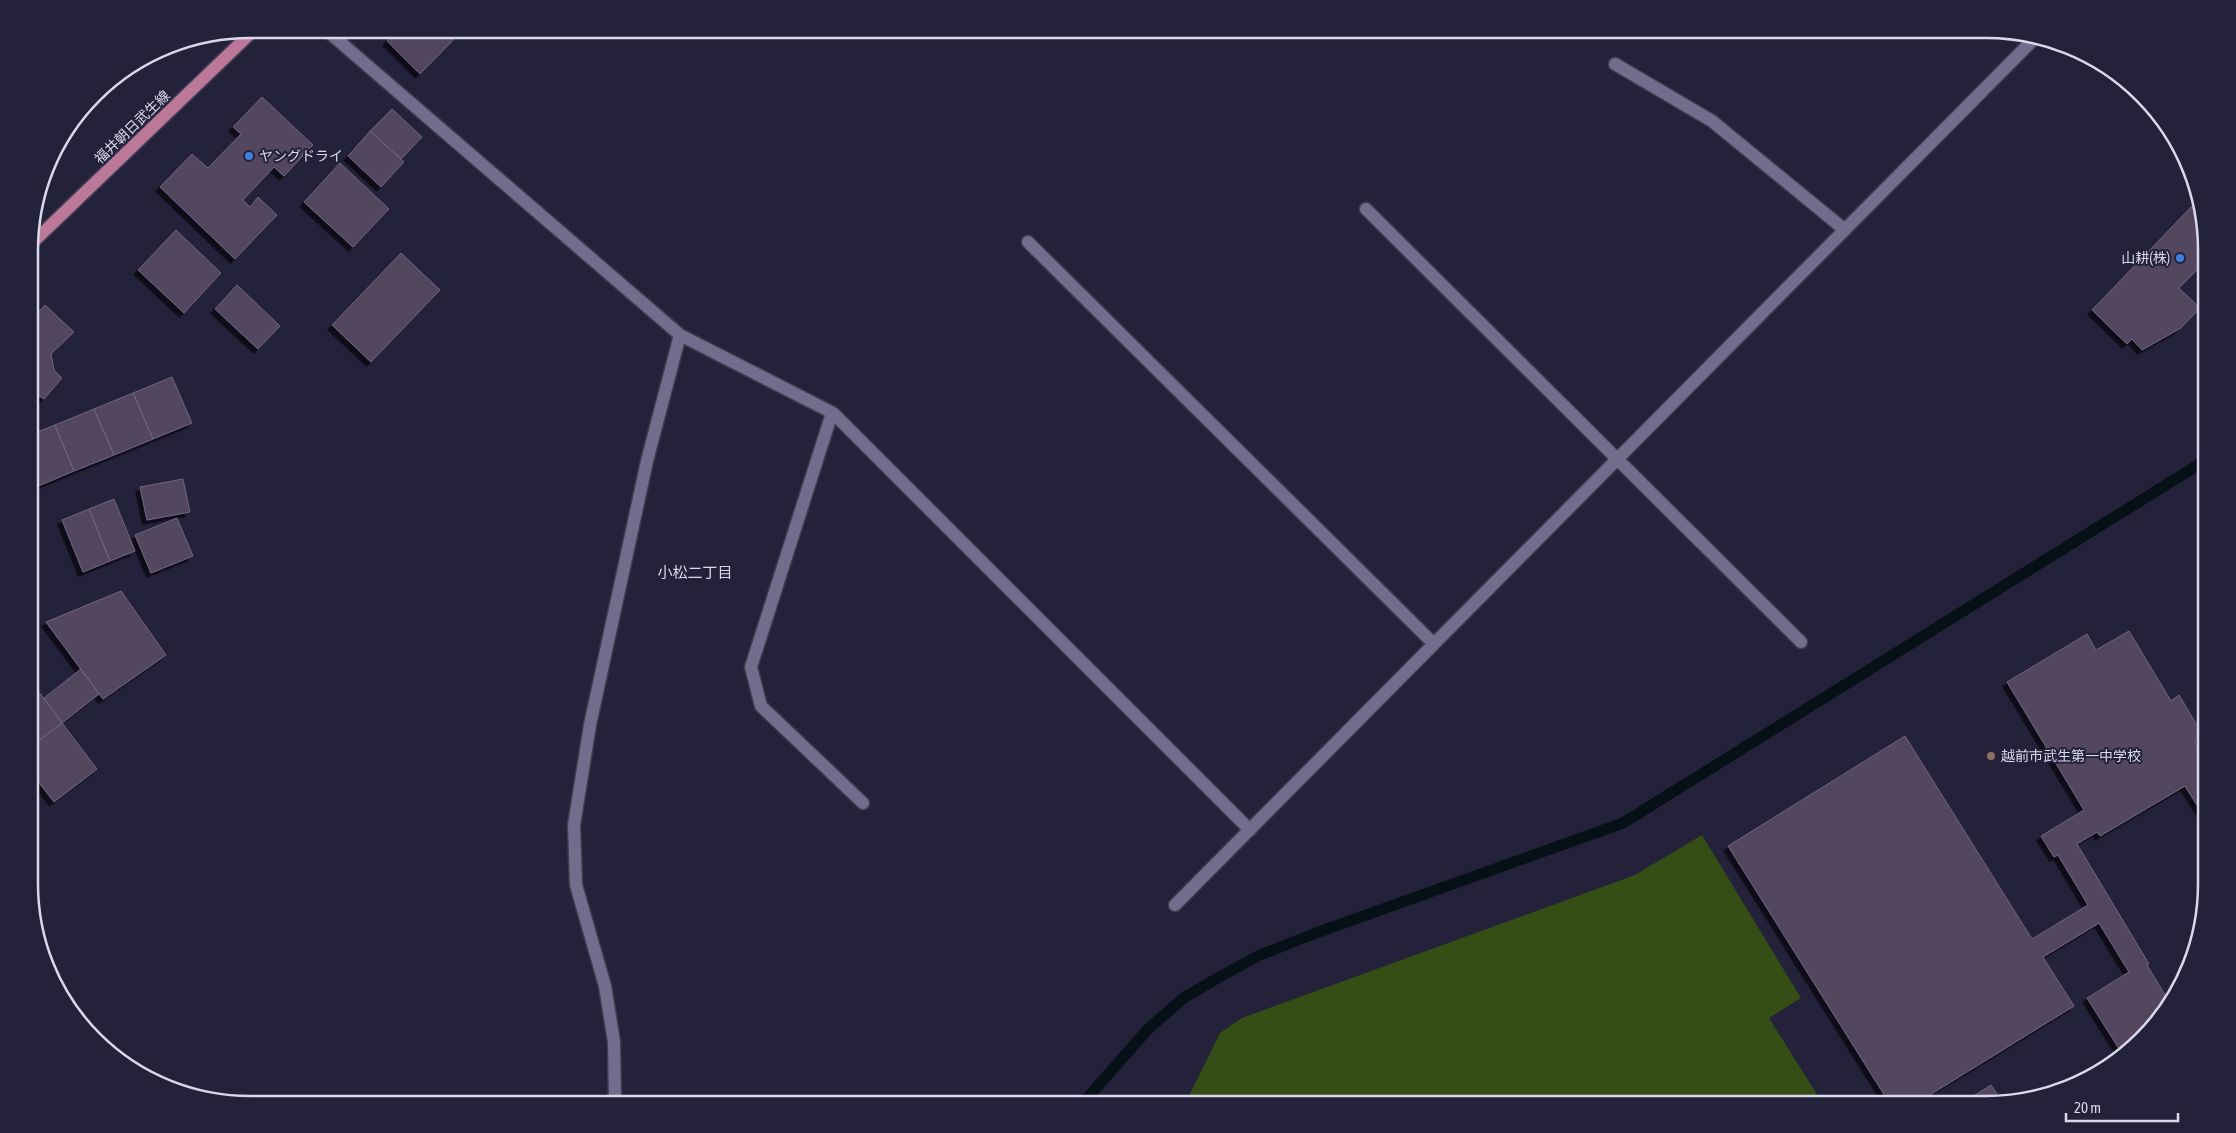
<svg xmlns="http://www.w3.org/2000/svg" width="2236" height="1133" font-family="'Asap Condensed','Noto Sans JP',sans-serif">
  <style>
    .green { fill: #344e16 }
    .lines { fill: none; stroke-linecap: round; stroke-linejoin: round }
    .stream { stroke: #051117; stroke-width: 11 }
    .building { fill: #524661; stroke: #716480; filter: url(#shadow) }
    .minor-casing { stroke: #3f3b51; stroke-width: 15 }
    .major-casing { stroke: #3f3b51; stroke-width: 15 }
    .minor { stroke: #716e8d; stroke-width: 12 }
    .major { stroke: #bb7899; stroke-width: 12 }
    .shop-dot { fill: #3f7fe0; stroke: #24213a; stroke-width: 2 }
    .education-dot { fill: #8d6e63; stroke: #24213a; stroke-width: 2 }
    .labels { text-anchor: middle; dominant-baseline: central; stroke-width: 4; stroke-linejoin: round; paint-order: stroke }
    .street-label { font-size: 14px; fill: #dad9eb; stroke: #24213a }
    .poi-label { font-size: 14px; fill: #dad9eb; stroke: #24213a; text-anchor: start }
    .neighbourhood-label { font-size: 15px; fill: #dad9eb; stroke: #24213a }
    .rim { fill: none; stroke: #dad9eb; stroke-width: 2.5 }
  </style>
  <defs>
    <filter id="shadow"><feDropShadow dx="-4.5" dy="4.5" stdDeviation="0" flood-color="#0009"/></filter>
  </defs>
  <rect width="100%" height="100%" fill="#24213a"/>
  <path class="green" d="M 1702,835 L 1801,998 L 1769,1018 L 1823,1104 L 1185,1104 L 1220,1033 L 1242,1018 L 1635,875 Z"/>
  <g class="lines">
    <path class="stream" d="M 1082,1104 L 1148,1029 L 1185,997 L 1221,976 L 1260,955 L 1316,933 L 1623,823 L 2206,460"/>
  </g>
  <path class="building" d="M 400,29 L 464,29 L 420,74 L 387,41 Z
    M 165,45 L 168,45 L 152,61 L 147,57 Z
    M 262,97 L 313,145 L 284,176 L 274,167 L 243,200 L 250,207 L 258,197 L 277,215 L 235,259 L 160,187 L 192,154 L 208,168 L 241,134 L 233,127 Z
    M 392,109 L 422,137 L 401,159 L 370,131 Z
    M 370,131 L 404,162 L 381,187 L 348,156 Z
    M 340,163 L 389,209 L 353,247 L 304,202 Z
    M 2194,204 L 2204,214 L 2205,221 L 2206,261 L 2179,288 L 2200,308 L 2181,328 L 2142,350 L 2132,339 L 2127,344 L 2092,310 Z
    M 176,230 L 221,273 L 184,313 L 138,270 Z
    M 401,253 L 440,290 L 371,362 L 332,325 Z
    M 237,285 L 280,326 L 258,349 L 215,309 Z
    M 45,305 L 74,332 L 51,354 L 54,370 L 62,378 L 44,399 L 30,390 L 29,322 Z
    M 172,377 L 192,423 L 153,439 L 133,393 Z
    M 133,393 L 153,439 L 114,455 L 94,409 Z
    M 94,409 L 114,455 L 74,471 L 55,425 Z
    M 55,425 L 74,471 L 36,487 L 30,473 L 30,435 Z
    M 183,479 L 190,512 L 147,520 L 140,487 Z
    M 114,499 L 135,551 L 110,561 L 89,509 Z
    M 89,509 L 110,561 L 83,572 L 62,520 Z
    M 177,518 L 193,556 L 151,573 L 135,535 Z
    M 121,591 L 166,655 L 103,699 L 46,622 Z
    M 2129,631 L 2171,701 L 2179,695 L 2204,737 L 2195,742 L 2207,762 L 2207,821 L 2185,786 L 2100,836 L 2097,832 L 2077,844 L 2149,964 L 2147,965 L 2170,1003 L 2153,1029 L 2123,1055 L 2087,998 L 2129,972 L 2099,923 L 2043,957 L 2074,1006 L 1915,1104 L 1890,1104 L 1728,846 L 1905,736 L 2032,939 L 2088,905 L 2058,855 L 2054,857 L 2041,836 L 2084,810 L 2007,682 L 2087,634 L 2096,650 Z
    M 81,669 L 99,694 L 62,723 L 44,698 Z
    M 30,680 L 62,723 L 30,747 Z
    M 62,723 L 97,769 L 54,802 L 30,771 L 30,747 Z
    M 1991,1085 L 2003,1103 L 1961,1104 Z"/>
  <g class="lines">
    <defs>
      <path id="minor" d="M 325,29 L 680,335 L 833,413 L 1250,830
        M 1615,64 L 1712,121 L 1845,230
        M 1366,209 L 1801,642
        M 1028,242 L 1434,644
        M 832,413 L 751,667 L 761,706 L 863,803
        M 1175,905 L 2033,40
        M 615,1104 L 614,1042 L 605,986 L 576,885 L 574,825 L 590,725 L 647,461 L 680,335"/>
      <path id="major" d="M 29,246 L 255,29"/>
    </defs>
    <use href="#minor" class="minor-casing"/>
    <use href="#major" class="major-casing"/>
    <use href="#minor" class="minor"/>
    <use href="#major" class="major"/>
  </g>
  <g class="shop-dot">
    <circle cx="249" cy="156" r="5"/>
    <circle cx="2180" cy="258" r="5"/>
  </g>
  <circle class="education-dot" cx="1991" cy="756" r="5"/>
  <g class="labels">
    <g class="street-label">
      <text transform="translate(132 127) rotate(-44)">福井朝日武生線</text>
    </g>
    <g class="poi-label">
      <text x="259" y="156">ヤングドライ</text>
      <text x="2170" y="258" text-anchor="end">山耕(株)</text>
      <text x="2001" y="756">越前市武生第一中学校</text>
    </g>
    <g class="neighbourhood-label">
      <text x="695" y="572">小松二丁目</text>
    </g>
  </g>
  <path d="M0 0H2236V1133H0ZM250 38H1986A212 212 0 0 1 2198 250V884A212 212 0 0 1 1986 1096H250A212 212 0 0 1 38 884V250A212 212 0 0 1 250 38Z" fill="#24213a" fill-rule="evenodd"/>
  <path class="rim" d="M250 38H1986A212 212 0 0 1 2198 250V884A212 212 0 0 1 1986 1096H250A212 212 0 0 1 38 884V250A212 212 0 0 1 250 38Z"/>
  <path d="M2066 1113v8h112v-8" fill="none" stroke="#dad9eb" stroke-width="2.5"/>
  <text x="2074" y="1113" font-size="15" fill="#dad9eb" stroke="#24213a" stroke-width="4" paint-order="stroke">20 m</text>
</svg>
